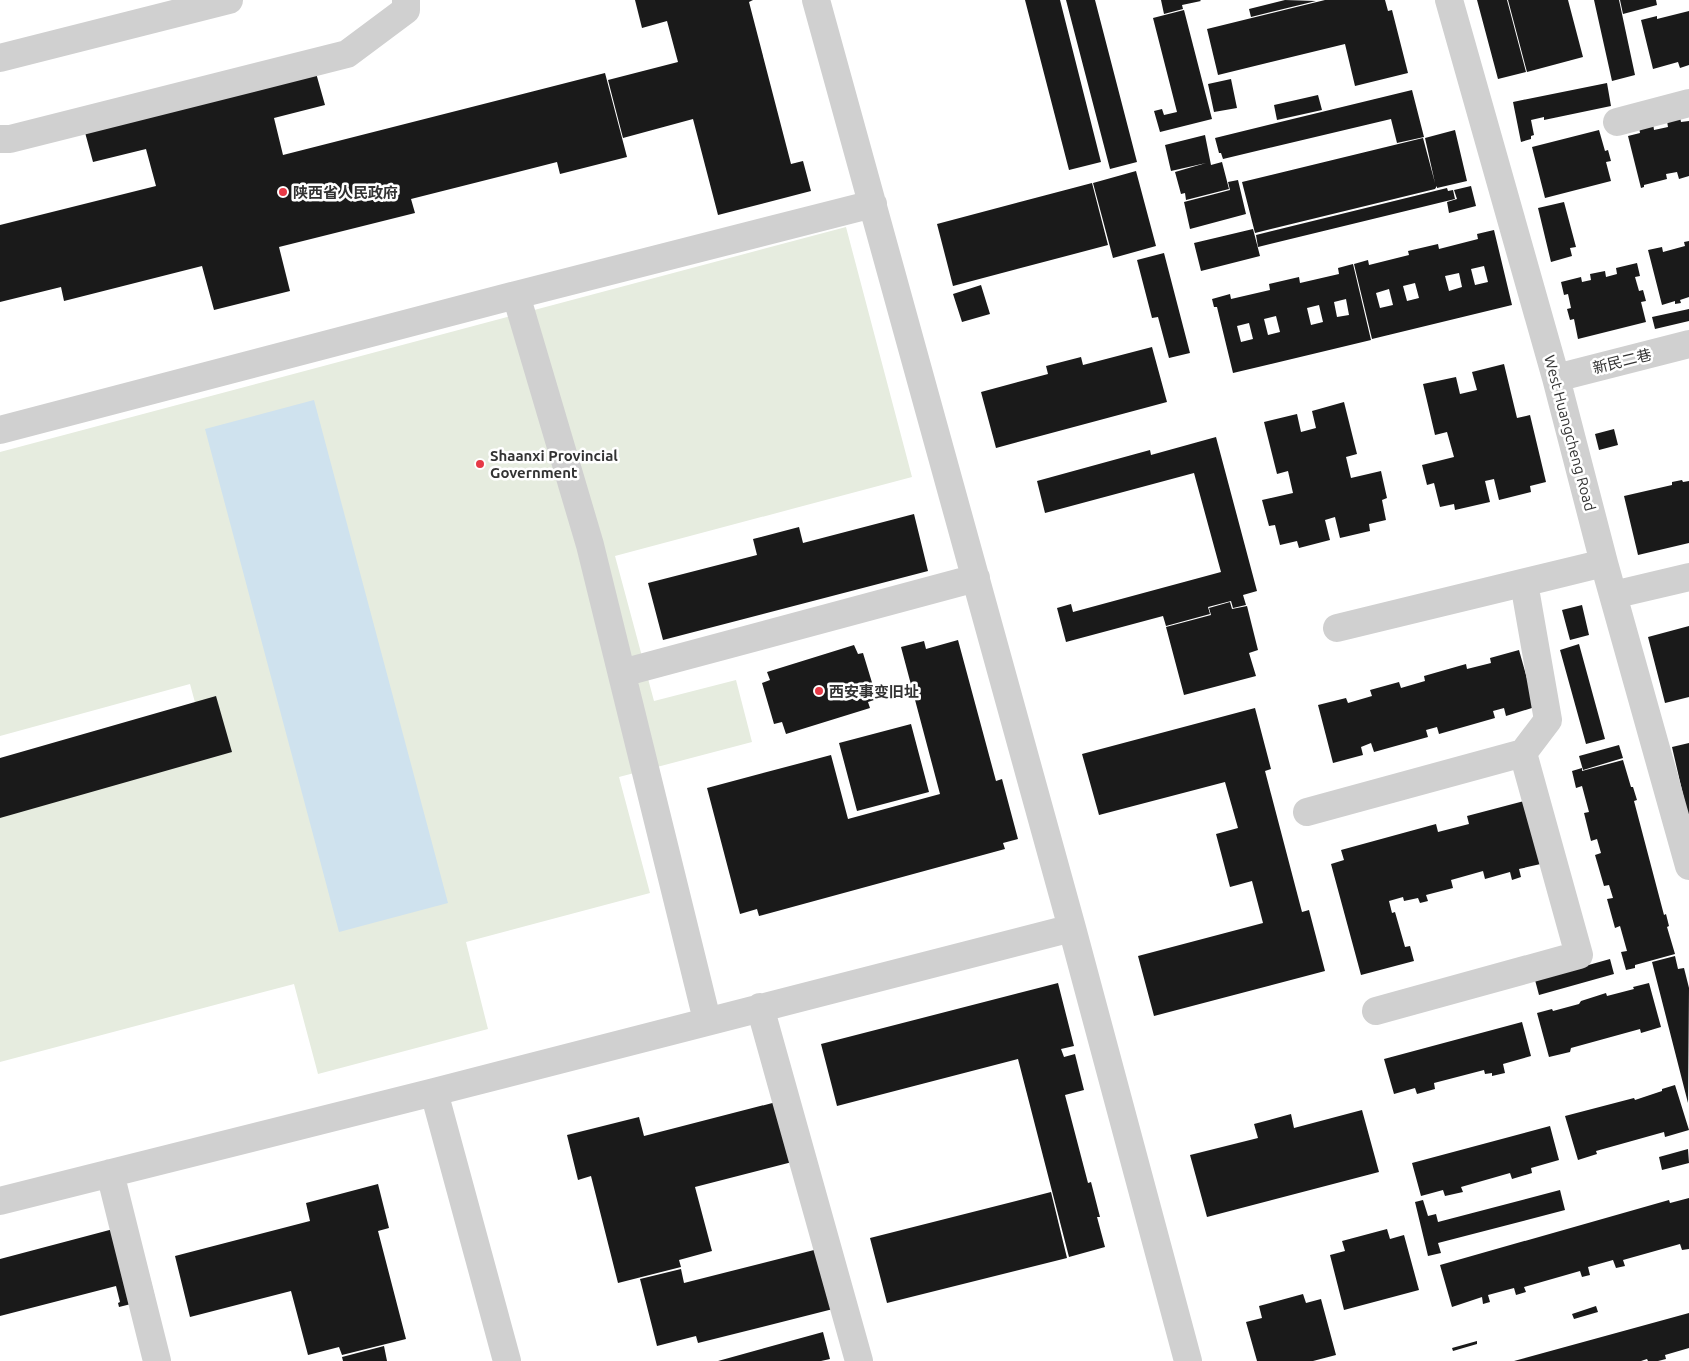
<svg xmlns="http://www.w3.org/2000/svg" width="1689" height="1361" font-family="Ubuntu,'Noto Sans SC',sans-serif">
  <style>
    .green { fill: #e6ecdf }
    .water { fill: #cfe2ee }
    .building { fill: #1a1a1a; fill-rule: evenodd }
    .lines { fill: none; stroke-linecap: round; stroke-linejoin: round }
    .minor { stroke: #d0d0d0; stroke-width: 28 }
    .poi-dot { fill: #e63946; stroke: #fff; stroke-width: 2 }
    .labels { text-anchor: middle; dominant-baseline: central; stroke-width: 5; stroke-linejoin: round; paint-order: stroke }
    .poi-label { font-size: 15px; font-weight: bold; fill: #333; stroke: #fff; text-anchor: start }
    .street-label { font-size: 15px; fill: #333; stroke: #fff }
  </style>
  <rect width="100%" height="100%" fill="#fff"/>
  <path class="green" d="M 846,227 L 912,477 L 615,556 L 654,701 L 736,680 L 752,742 L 619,777 L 650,893 L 466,942 L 488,1029 L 318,1074 L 294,984 L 0,1062 L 0,803 L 207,747 L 190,684 L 0,736 L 0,452 Z"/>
  <path class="water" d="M 314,400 L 448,903 L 339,932 L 205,429 Z"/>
  <path class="building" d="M 635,0 L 753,0 L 749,2 L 791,164 L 803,161 L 811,191 L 718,215 L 693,119 L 623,138 L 608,80 L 678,62 L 667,21 L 642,28 Z
    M 1025,0 L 1060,0 L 1101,162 L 1069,170 Z
    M 1066,0 L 1095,0 L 1137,162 L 1110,169 Z
    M 1161,0 L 1200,0 L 1201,1 L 1182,5 L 1183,9 L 1164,14 Z
    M 1285,0 L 1316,1 L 1251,17 L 1249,9 Z
    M 1325,0 L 1385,0 L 1388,11 L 1392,10 L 1408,73 L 1355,86 L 1345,44 L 1218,75 L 1207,29 Z
    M 1477,0 L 1507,0 L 1526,72 L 1498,79 Z
    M 1508,0 L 1568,0 L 1583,57 L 1527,72 Z
    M 1594,0 L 1619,0 L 1635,75 L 1612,81 Z
    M 1620,0 L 1656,0 L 1657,5 L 1623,14 Z
    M 1184,10 L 1212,119 L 1160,132 L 1154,111 L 1162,109 L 1164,115 L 1177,112 L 1153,18 Z
    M 1689,11 L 1689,65 L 1680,68 L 1678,62 L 1653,69 L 1641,20 L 1657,16 L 1657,19 Z
    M 314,66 L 325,105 L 274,118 L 283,155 L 605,73 L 627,157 L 560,174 L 557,162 L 411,199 L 415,213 L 279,247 L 290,291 L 214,310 L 202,266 L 64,301 L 61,287 L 0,302 L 0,225 L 156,186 L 146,149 L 93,162 L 83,125 Z
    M 1231,79 L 1237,108 L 1214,112 L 1208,84 Z
    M 1607,83 L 1611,106 L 1544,120 L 1544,117 L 1531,120 L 1534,135 L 1531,136 L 1531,139 L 1521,142 L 1513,102 Z
    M 1412,90 L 1424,137 L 1397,143 L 1391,119 L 1223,159 L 1221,153 L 1219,153 L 1215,138 Z
    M 1318,95 L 1322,110 L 1277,120 L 1274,105 Z
    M 1680,117 L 1681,122 L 1689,121 L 1689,176 L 1679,179 L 1677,172 L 1666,174 L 1667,179 L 1644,185 L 1644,187 L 1641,188 L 1628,136 L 1640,133 L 1639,127 L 1653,123 L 1654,130 L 1668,127 L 1667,121 Z
    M 1455,130 L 1467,181 L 1437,188 L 1437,186 L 1435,189 L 1255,233 L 1242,182 L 1423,138 L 1435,183 L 1425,138 Z
    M 1599,130 L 1605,151 L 1608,150 L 1611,161 L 1606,162 L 1611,181 L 1545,198 L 1532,147 Z
    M 1205,135 L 1211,165 L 1222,162 L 1229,189 L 1186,200 L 1185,193 L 1181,194 L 1175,172 L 1206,163 L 1171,171 L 1165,145 Z
    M 1136,171 L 1156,246 L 1113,258 L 1093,183 Z
    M 1238,180 L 1246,214 L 1190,229 L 1184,202 L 1230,190 L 1228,182 Z
    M 1092,183 L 1108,245 L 953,286 L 937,224 Z
    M 1471,186 L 1476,206 L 1449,213 L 1447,202 L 1457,199 L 1454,190 Z
    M 1447,188 L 1448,191 L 1453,190 L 1455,199 L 1258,247 L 1256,235 Z
    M 1564,202 L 1576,247 L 1570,248 L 1572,256 L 1551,262 L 1538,208 Z
    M 1253,229 L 1260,256 L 1201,271 L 1194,243 Z
    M 1494,230 L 1512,305 L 1372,339 L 1354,264 L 1368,260 L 1369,265 L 1409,255 L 1408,251 L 1438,244 L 1439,249 L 1478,239 L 1477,234 ZM 1484,266 L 1488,282 L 1475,285 L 1471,269 ZM 1459,273 L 1462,287 L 1449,291 L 1445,276 ZM 1415,283 L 1419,298 L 1407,301 L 1403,286 ZM 1389,289 L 1393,305 L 1380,308 L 1376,293 Z
    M 1689,241 L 1689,297 L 1680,300 L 1681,303 L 1675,304 L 1675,301 L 1662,305 L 1648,250 L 1662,247 L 1663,252 L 1685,246 L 1684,242 Z
    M 1164,253 L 1190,353 L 1169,358 L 1158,317 L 1152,318 L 1137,260 Z
    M 1637,263 L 1640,276 L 1635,277 L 1639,291 L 1643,290 L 1646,301 L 1641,302 L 1646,322 L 1578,339 L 1574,319 L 1570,320 L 1567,309 L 1571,308 L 1568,294 L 1564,295 L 1561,282 L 1581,277 L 1582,282 L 1591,280 L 1590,274 L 1605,271 L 1606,277 L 1617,274 L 1616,268 Z
    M 1353,264 L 1371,340 L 1233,373 L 1217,307 L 1214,307 L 1212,299 L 1230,294 L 1231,299 L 1270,290 L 1269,284 L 1299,277 L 1300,283 L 1339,274 L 1338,268 ZM 1346,299 L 1349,315 L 1337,317 L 1334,302 ZM 1319,305 L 1323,322 L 1311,325 L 1307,308 ZM 1276,316 L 1280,332 L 1268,335 L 1264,319 ZM 1249,323 L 1253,339 L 1241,342 L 1237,326 Z
    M 981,285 L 990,314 L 962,322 L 953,294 Z
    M 1689,309 L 1689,321 L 1655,329 L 1652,317 Z
    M 1152,347 L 1167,402 L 996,448 L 981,392 L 1048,374 L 1046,366 L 1081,357 L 1083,365 Z
    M 1504,364 L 1517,418 L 1530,415 L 1546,482 L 1530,486 L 1531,492 L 1499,500 L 1494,479 L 1485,481 L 1490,502 L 1455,510 L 1454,504 L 1440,507 L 1434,483 L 1427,485 L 1422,465 L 1454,457 L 1447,432 L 1435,435 L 1423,384 L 1456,377 L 1460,394 L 1477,390 L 1472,372 Z
    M 1344,402 L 1357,454 L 1346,457 L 1351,478 L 1381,471 L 1387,498 L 1382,500 L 1386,520 L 1369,524 L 1370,531 L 1340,538 L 1335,517 L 1325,520 L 1330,540 L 1299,548 L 1297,541 L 1280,545 L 1275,525 L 1269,526 L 1262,500 L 1293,493 L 1288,471 L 1277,474 L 1264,422 L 1297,414 L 1301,432 L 1316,428 L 1312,411 Z
    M 1614,429 L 1618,445 L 1599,450 L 1595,434 Z
    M 1216,437 L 1257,591 L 1243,595 L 1246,605 L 1233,608 L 1231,601 L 1208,607 L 1210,614 L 1166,626 L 1163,616 L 1066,642 L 1057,608 L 1071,604 L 1073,612 L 1221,572 L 1194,473 L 1045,513 L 1037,481 L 1150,450 L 1151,455 Z
    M 1682,480 L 1683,482 L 1689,481 L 1689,543 L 1638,555 L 1624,496 L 1672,485 L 1672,482 Z
    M 914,514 L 928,571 L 663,640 L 648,583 L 757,555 L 753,539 L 799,527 L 803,543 Z
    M 1230,602 L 1232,609 L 1247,606 L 1258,650 L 1249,653 L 1256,676 L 1184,695 L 1166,627 L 1211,615 L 1209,608 Z
    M 1582,605 L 1589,635 L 1570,640 L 1562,610 Z
    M 1689,626 L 1689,697 L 1665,703 L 1648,637 Z
    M 958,640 L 996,781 L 1002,779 L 1018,839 L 1003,843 L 1005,849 L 759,916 L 757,909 L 740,914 L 707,788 L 831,755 L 848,819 L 940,794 L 901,647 L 924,641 L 926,649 Z
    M 1579,644 L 1605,739 L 1586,744 L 1560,650 Z
    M 854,645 L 858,654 L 863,653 L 877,699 L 868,702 L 870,708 L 786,734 L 782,722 L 774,724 L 762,683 L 770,680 L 767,672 Z
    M 1519,650 L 1535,707 L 1506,716 L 1504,708 L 1493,711 L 1495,718 L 1439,734 L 1437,727 L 1426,730 L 1428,737 L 1374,752 L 1371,743 L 1361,747 L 1363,755 L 1333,763 L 1318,705 L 1346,698 L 1348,703 L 1372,696 L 1370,690 L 1399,682 L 1401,688 L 1425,681 L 1424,676 L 1466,664 L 1467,669 L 1491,663 L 1490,658 Z
    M 216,696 L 232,752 L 0,818 L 0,758 Z
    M 1255,708 L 1271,769 L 1265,771 L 1302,912 L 1309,910 L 1325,971 L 1154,1016 L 1138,956 L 1263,923 L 1252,881 L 1230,887 L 1216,834 L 1238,828 L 1225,782 L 1099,815 L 1082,754 Z
    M 911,724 L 929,792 L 857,811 L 839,743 Z
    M 1689,743 L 1689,816 L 1688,816 L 1672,747 Z
    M 1619,745 L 1623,758 L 1583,770 L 1579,756 Z
    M 1623,760 L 1631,787 L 1633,787 L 1637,800 L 1634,801 L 1664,915 L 1666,914 L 1669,926 L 1667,927 L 1675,954 L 1635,965 L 1635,968 L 1626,970 L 1621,952 L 1627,951 L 1620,926 L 1615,928 L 1607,899 L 1613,898 L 1609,885 L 1604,886 L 1595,855 L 1601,853 L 1597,839 L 1591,841 L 1584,813 L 1589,812 L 1582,786 L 1576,788 L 1572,771 L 1582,768 L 1582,771 Z
    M 1528,800 L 1545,863 L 1519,869 L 1521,877 L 1512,880 L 1510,872 L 1485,879 L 1483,871 L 1451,880 L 1453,888 L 1426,895 L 1428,901 L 1420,903 L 1418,898 L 1404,901 L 1403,897 L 1389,901 L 1392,913 L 1395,912 L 1405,947 L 1410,946 L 1414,961 L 1361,975 L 1331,864 L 1344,860 L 1341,850 L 1436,824 L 1438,832 L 1469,824 L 1467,816 Z
    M 1675,956 L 1678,969 L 1684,968 L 1689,988 L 1688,1103 L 1652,962 Z
    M 1610,959 L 1614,974 L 1539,995 L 1535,980 Z
    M 1058,983 L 1074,1046 L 1061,1049 L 1064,1057 L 1075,1054 L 1084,1090 L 1065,1095 L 1088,1183 L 1091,1182 L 1100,1217 L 1097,1217 L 1105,1247 L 1069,1257 L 1018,1059 L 837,1106 L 821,1044 Z
    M 1649,983 L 1661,1027 L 1641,1033 L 1640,1029 L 1571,1048 L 1570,1052 L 1549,1057 L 1537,1013 L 1552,1009 L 1553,1011 L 1579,1004 L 1581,1001 L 1606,993 L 1607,996 L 1634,989 L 1633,987 Z
    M 1522,1022 L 1531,1056 L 1503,1064 L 1505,1073 L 1492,1076 L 1492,1073 L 1485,1074 L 1484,1070 L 1434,1083 L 1435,1089 L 1417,1094 L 1415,1088 L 1394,1094 L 1384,1059 Z
    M 1675,1085 L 1689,1130 L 1665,1137 L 1664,1132 L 1596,1151 L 1597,1154 L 1578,1160 L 1565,1116 L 1634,1098 L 1635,1100 L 1662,1091 L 1662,1089 Z
    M 780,1101 L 796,1161 L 695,1187 L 712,1251 L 679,1260 L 681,1267 L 618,1283 L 591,1176 L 578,1180 L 567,1135 L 639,1117 L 644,1136 Z
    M 1362,1110 L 1379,1172 L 1207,1217 L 1190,1155 L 1258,1138 L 1254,1124 L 1291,1114 L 1294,1128 Z
    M 1550,1126 L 1559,1160 L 1531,1168 L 1532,1173 L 1512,1179 L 1510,1173 L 1461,1187 L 1463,1192 L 1445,1196 L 1443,1190 L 1421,1196 L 1412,1163 Z
    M 1688,1149 L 1689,1163 L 1662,1170 L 1659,1157 Z
    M 378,1184 L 389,1228 L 378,1231 L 406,1339 L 342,1355 L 339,1347 L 308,1355 L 291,1291 L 190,1317 L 175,1256 L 310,1221 L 306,1203 Z
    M 1560,1190 L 1565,1210 L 1438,1243 L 1441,1253 L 1428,1256 L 1415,1202 L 1423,1200 L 1428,1216 L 1436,1214 L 1438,1222 Z
    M 1051,1192 L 1067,1258 L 887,1303 L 870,1238 Z
    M 1689,1198 L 1689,1249 L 1682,1250 L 1680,1244 L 1623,1260 L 1625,1266 L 1616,1268 L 1613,1260 L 1588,1267 L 1590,1275 L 1582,1277 L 1580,1271 L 1524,1287 L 1526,1292 L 1516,1295 L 1514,1288 L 1488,1295 L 1490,1302 L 1483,1304 L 1482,1297 L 1452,1307 L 1440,1265 L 1669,1200 L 1670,1203 Z
    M 136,1223 L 155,1298 L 119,1307 L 118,1303 L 120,1302 L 116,1286 L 0,1316 L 0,1259 Z
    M 1387,1229 L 1390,1239 L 1404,1235 L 1419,1290 L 1344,1310 L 1330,1255 L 1345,1251 L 1342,1241 Z
    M 818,1249 L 833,1309 L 698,1343 L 696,1336 L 657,1346 L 640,1279 L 681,1269 L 684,1283 Z
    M 1303,1294 L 1306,1303 L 1321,1299 L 1336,1355 L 1313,1361 L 1257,1361 L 1246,1322 L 1262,1318 L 1259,1306 Z
    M 1596,1306 L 1598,1312 L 1574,1319 L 1572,1314 Z
    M 1689,1313 L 1689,1348 L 1665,1355 L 1666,1359 L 1658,1361 L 1648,1361 L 1647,1359 L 1641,1361 L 1514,1361 Z
    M 823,1332 L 830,1359 L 821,1361 L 718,1361 Z
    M 1477,1341 L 1477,1344 L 1453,1351 L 1452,1348 Z
    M 384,1346 L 387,1361 L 343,1361 L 342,1357 Z"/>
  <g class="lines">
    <path class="minor" d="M 816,0 L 1072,928 L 1188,1361
      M 1449,0 L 1556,378 L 1604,563 L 1689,866
      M 0,58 L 229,0
      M 1617,122 L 1689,103
      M 0,139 L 10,139 L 347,54 L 406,10 L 406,0
      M 516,295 L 590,545 L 707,1020
      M 1556,378 L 1689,344
      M 0,430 L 516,295 L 873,204
      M 1613,595 L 1689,577
      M 1337,628 L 1604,563
      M 622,673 L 976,578
      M 1307,812 L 1523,753 L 1548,720 L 1524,583
      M 760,1007 L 859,1361
      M 1376,1011 L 1579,955 L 1523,753
      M 434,1092 L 507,1361
      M 110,1173 L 157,1361
      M 0,1201 L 434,1092 L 1072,928"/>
  </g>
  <g class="poi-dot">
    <circle cx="283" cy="192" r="5"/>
    <circle cx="480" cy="464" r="5"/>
    <circle cx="819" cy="691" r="5"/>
  </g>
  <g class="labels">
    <g class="poi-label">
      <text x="293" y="192">陕西省人民政府</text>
      <text x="490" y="455">Shaanxi Provincial<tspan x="490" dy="17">Government</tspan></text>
      <text x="829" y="691">西安事变旧址</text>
    </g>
    <g class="street-label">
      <text transform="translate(1622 361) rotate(-14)">新民二巷</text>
      <text transform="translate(1570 433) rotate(75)">West Huangcheng Road</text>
    </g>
  </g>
</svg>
